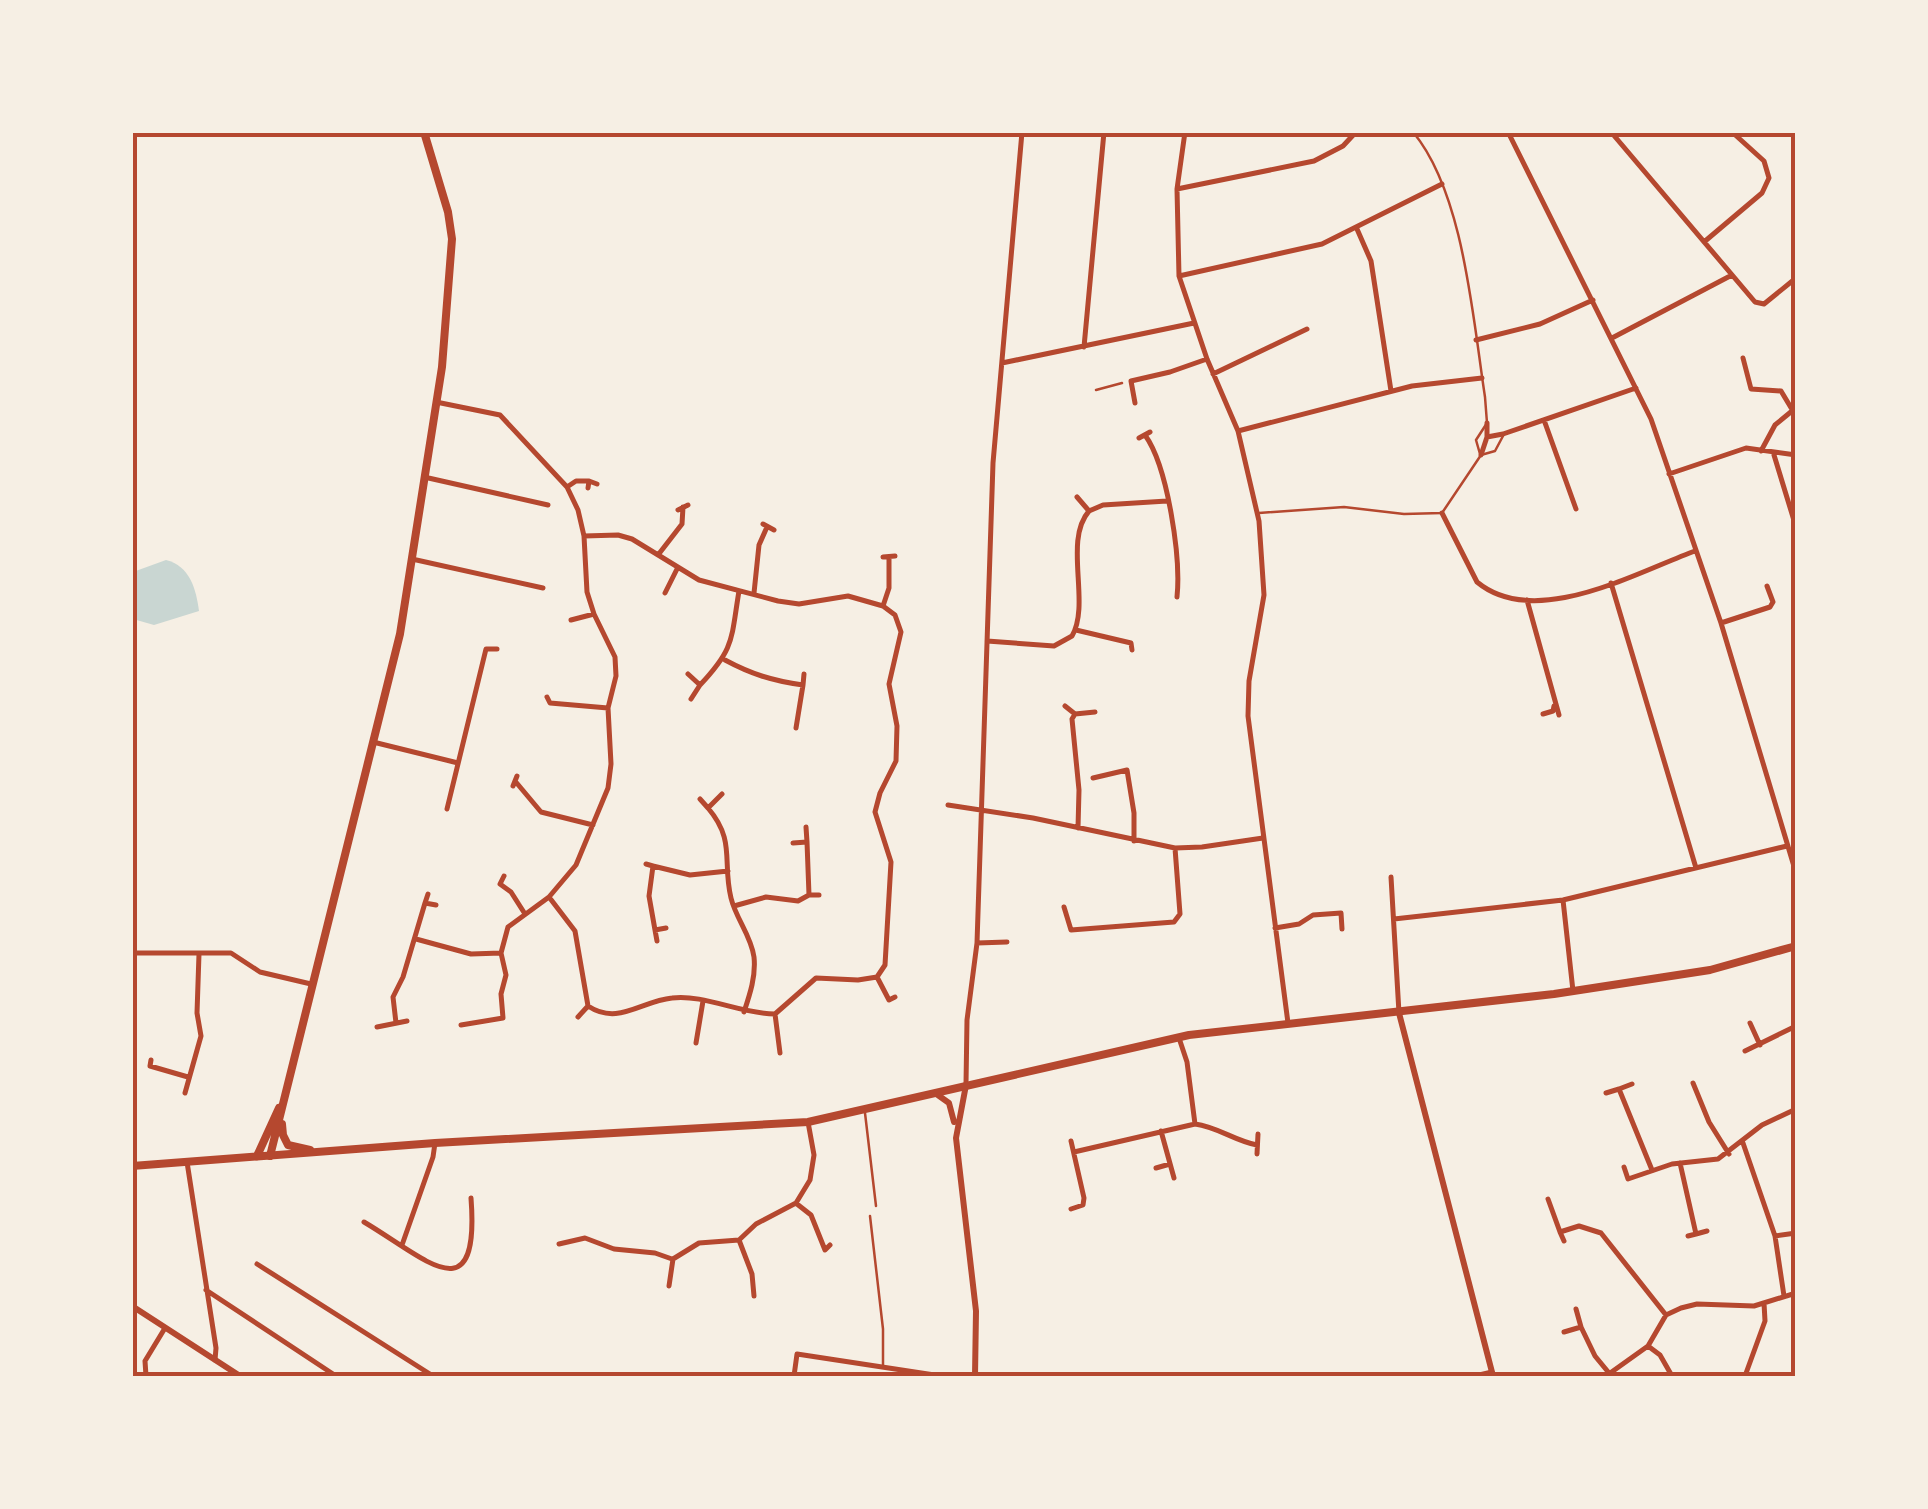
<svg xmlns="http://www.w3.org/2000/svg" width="1928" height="1509" font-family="'Titillium Web',sans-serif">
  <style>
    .water { fill: #c9d6d2 }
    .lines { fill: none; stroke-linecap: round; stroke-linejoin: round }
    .service { stroke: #b5482f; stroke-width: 2.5 }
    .minor { stroke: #b5482f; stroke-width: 5 }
    .tertiary { stroke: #b5482f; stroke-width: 6 }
    .secondary { stroke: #b5482f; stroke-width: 8 }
    .primary { stroke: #b5482f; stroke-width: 8 }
    .neatline { fill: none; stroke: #b5482f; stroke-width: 4 }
  </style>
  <rect width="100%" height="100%" fill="#f6efe4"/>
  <path class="water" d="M 166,560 C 190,566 196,589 199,611 L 154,625 L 133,619 L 133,572 Z"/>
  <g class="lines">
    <path class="service" d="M 1413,132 C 1464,193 1473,320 1485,397 L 1487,423 L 1476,440 L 1480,454
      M 1096,390 L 1122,383
      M 1259,513 L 1344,507 L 1404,514 L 1442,513 L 1481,455 L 1495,451 L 1503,436
      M 865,1113 L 876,1206
      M 870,1216 L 883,1329 L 883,1367"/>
    <path class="minor" d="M 1185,132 L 1177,189 L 1179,276 L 1207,359 L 1238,431 L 1259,521 L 1264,595 L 1249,681 L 1248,716 L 1288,1023
      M 1508,132 L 1651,419 L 1721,623 L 1796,873
      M 1611,132 L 1755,302 L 1764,304 L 1796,278
      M 1177,189 L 1314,161 L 1343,146 L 1356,132
      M 1357,229 L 1371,261 L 1391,391
      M 1704,242 L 1762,193 L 1769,178 L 1764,161 L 1732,132
      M 1179,276 L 1322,244 L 1442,184
      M 1612,338 L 1732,275
      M 1476,340 L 1540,324 L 1593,300
      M 1084,347 L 1104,132
      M 1743,358 L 1751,389 L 1781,391 L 1793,411
      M 1002,363 L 1194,323
      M 1213,374 L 1307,329
      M 436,402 L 500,415 L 567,487 L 578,510 L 584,536 L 587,592 L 594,614
      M 1135,403 L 1131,381 L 1170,372 L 1207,359
      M 1544,420 L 1576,509
      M 1238,431 L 1412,386 L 1482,378
      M 1145,435 C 1168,467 1181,558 1177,597
      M 1487,437 L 1503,434 L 1636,388
      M 1139,438 L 1150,432
      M 1761,451 L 1775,425 L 1792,411
      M 1481,455 L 1487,437 L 1487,423
      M 1774,455 L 1796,527
      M 1669,474 L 1746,448 L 1796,455
      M 424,477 L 548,505
      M 567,487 L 576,481 L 589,481
      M 588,488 L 589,481 L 597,484
      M 678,510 L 688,505
      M 1089,511 L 1103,505 L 1167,501
      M 1442,513 L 1477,582 C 1535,630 1635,573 1695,551
      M 763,524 L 774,530
      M 658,555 L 682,524 L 683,507
      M 883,557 L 895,556
      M 412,559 L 543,588
      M 1611,583 L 1696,868
      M 665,593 L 677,569
      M 754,593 L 759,545 L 767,527
      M 1527,600 L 1559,715
      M 883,606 L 889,588 L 889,557
      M 1721,623 L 1770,607 L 1773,602 L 1767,586
      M 1076,630 L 1131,643 L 1132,650
      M 987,641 L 1054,646 L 1072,636 C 1091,603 1063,541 1089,511 L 1077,497
      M 725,660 C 751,674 773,681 803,685 L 796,728
      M 688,674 L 700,685 C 735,648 731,639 739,591
      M 803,685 L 804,674
      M 547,697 L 550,703 L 608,708
      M 691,699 L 700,685
      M 1065,706 L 1075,714 L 1095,712
      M 1075,714 L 1072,719 L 1079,790 L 1078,828
      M 1543,714 L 1553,711 L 1554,706
      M 373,742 L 458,763
      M 1093,778 L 1127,770 L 1134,813 L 1134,841
      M 515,781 L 541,812 L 593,825
      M 513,786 L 517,776
      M 722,794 L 708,808 C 736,841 722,861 731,898 C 736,919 751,935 754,957 C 756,976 750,994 744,1012
      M 700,799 L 708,808
      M 948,805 L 1033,818 L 1175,848 L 1202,847 L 1263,838
      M 447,809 L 486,649 L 497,649
      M 807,842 L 809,895
      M 793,843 L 807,842 L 806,827
      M 646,864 L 653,866 L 649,896 L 655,930
      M 653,866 L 690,875 L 728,871
      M 504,876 L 500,884 L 511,892 L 525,914
      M 1391,877 L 1399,1013
      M 428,894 L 425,903 L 436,905
      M 549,897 L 575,931 L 588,1006 C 618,1026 641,1001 672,998 C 704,994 741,1014 775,1014 L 816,978 L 858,980 L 877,977 L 885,965 L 891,862 L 875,812 L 880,793 L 896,761 L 897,726 L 889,684 L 901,632 L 895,615 L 883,606 L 848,596 L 799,604 L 778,601 L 699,580 L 632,539 L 618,535 L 584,536
      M 1563,900 L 1573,991
      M 734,906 L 766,897 L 798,901 L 809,895 L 819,895
      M 1064,907 L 1071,930 L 1174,922 L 1180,914 L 1175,848
      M 1394,919 L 1563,900 L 1787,846
      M 1275,928 L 1299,924 L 1313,915 L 1341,913 L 1342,929
      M 416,939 L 471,954 L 501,953
      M 657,941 L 655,930 L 666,928
      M 977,943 L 1007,942
      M 132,953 L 231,953 L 260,972 L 311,984
      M 877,977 L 889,1000 L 895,997
      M 775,1014 L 780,1053
      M 578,1017 L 588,1006
      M 396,1023 L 393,997 L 403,977 L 425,903
      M 1750,1023 L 1760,1045
      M 461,1025 L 503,1018 L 501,994 L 506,975 L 501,953 L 508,927 L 549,897 L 576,865 L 608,788 L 611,764 L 608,708 L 616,676 L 615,657 L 594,614 L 571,620
      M 377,1027 L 407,1021
      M 696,1043 L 703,1001
      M 1745,1051 L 1796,1026
      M 151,1060 L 150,1066 L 188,1077
      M 1693,1083 L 1709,1122 L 1729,1154
      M 966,1084 L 967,1020 L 977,943 L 993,463 L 1022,132
      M 1619,1089 L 1632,1084
      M 185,1093 L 201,1036 L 197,1013 L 199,954
      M 1606,1093 L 1619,1089 L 1652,1170
      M 1195,1124 C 1218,1127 1235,1141 1257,1145
      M 1161,1131 L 1174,1178
      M 1743,1143 L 1775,1236 L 1784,1296
      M 1074,1152 L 1195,1124 L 1187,1062 L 1179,1038
      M 1257,1154 L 1258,1134
      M 187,1162 L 216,1348 L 215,1360
      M 1680,1163 L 1696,1234 L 1688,1236
      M 1624,1167 L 1628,1179 L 1672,1164 L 1718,1159 L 1762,1125 L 1796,1109
      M 1156,1168 L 1170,1164
      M 1548,1199 L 1560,1232
      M 797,1204 L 811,1215 L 825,1250 L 830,1245
      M 1071,1209 L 1083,1205 L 1084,1198 L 1071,1141
      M 364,1222 C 425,1258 480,1316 471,1198
      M 1696,1234 L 1707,1231
      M 1775,1236 L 1796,1233
      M 739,1240 L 756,1224 L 796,1203 L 810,1180 L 814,1155 L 808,1122
      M 1564,1241 L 1560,1232 L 1579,1226 L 1601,1233 L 1666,1315
      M 559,1244 L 585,1238 L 614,1249 L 655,1253 L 672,1259
      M 402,1245 L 433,1157 L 435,1143
      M 257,1264 L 433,1376
      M 669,1286 L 673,1259 L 699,1243 L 739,1240 L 752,1274 L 754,1296
      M 206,1290 L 336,1376
      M 1581,1327 L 1595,1356 L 1609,1373
      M 1564,1332 L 1581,1327 L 1576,1309
      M 1648,1346 L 1660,1355 L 1672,1376
      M 146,1376 L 145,1361 L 165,1328
      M 794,1376 L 797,1354 L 941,1376
      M 1475,1376 L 1492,1372
      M 1606,1376 L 1648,1346 L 1666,1315 L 1681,1308 L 1697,1304 L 1754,1306 L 1796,1293
      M 1745,1376 L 1765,1321 L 1764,1303"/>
    <path class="tertiary" d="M 1399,1013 L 1493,1376
      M 966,1085 L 956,1138 L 976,1311 L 975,1376
      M 935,1093 L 949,1103 L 954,1122
      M 132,1306 L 240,1376"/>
    <path class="secondary" d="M 282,1124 L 283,1135 L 288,1145 L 310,1150
      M 257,1156 L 279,1108
      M 270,1156 L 400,634 L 442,367 L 452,239 L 448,212 L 424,132"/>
    <path class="primary" d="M 132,1166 L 435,1143 L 808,1122 L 1189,1035 L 1554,994 L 1710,970 L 1796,946"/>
  </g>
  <rect width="1928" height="1509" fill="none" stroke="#f6efe4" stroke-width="270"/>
  <rect x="135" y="135" width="1658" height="1239" class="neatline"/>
</svg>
